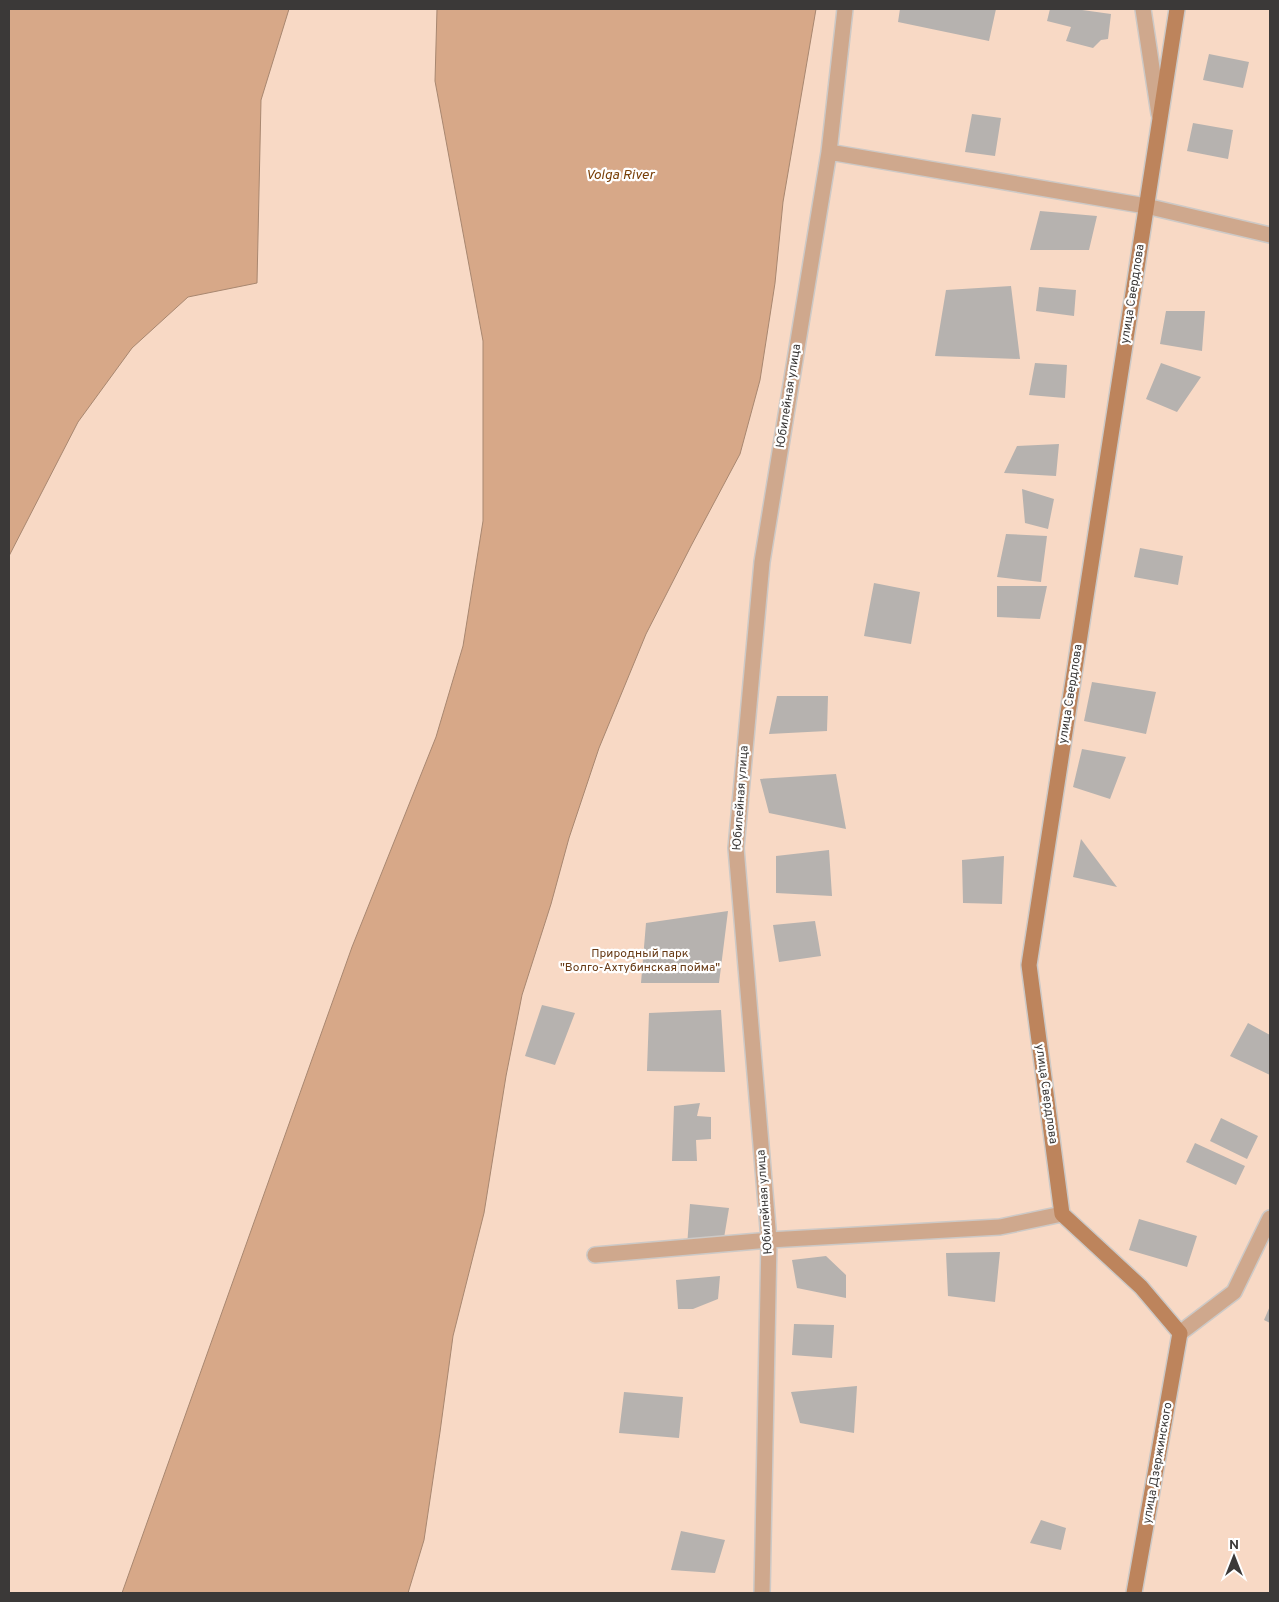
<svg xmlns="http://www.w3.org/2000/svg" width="1279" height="1602" font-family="Overpass,sans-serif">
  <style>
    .green { fill: #f8d9c5 }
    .water { fill: #d7a888; stroke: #a88770 }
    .building { fill: #b6b2af }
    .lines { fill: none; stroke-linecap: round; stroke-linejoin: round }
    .street-casing { stroke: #cdc9c6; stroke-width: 18 }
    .secondary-casing { stroke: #cdc9c6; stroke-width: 18 }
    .street { stroke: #cfa88d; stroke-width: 15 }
    .secondary { stroke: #bd845c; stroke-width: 15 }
    .labels { text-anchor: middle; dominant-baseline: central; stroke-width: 4.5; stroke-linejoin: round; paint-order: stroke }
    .street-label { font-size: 12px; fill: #3b3938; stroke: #fff }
    .park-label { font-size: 12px; fill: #673a15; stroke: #fff }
    .water-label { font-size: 14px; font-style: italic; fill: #783e06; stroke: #fff }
  </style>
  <rect width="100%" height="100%" fill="#f1edea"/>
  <path class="green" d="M 121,9 L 1270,9 L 1270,1593 L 9,1593 L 9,329 Z"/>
  <path class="water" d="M 9,9 L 289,9 L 261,100 L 257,283 L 188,297 L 132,348 L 78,422 L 9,556 Z
    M 437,9 L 816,9 L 783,202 L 775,283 L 760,380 L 740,454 L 691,546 L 646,634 L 599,748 L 569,838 L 551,904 L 522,995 L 506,1076 L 484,1213 L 453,1336 L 440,1432 L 424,1540 L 408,1593 L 122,1593 L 352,947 L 436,737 L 463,646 L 483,521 L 483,341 L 435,81 Z"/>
  <path class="building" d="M 900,9 L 996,9 L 989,41 L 898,22 Z
    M 1050,9 L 1075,9 L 1111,14 L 1108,39 L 1101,40 L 1093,48 L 1066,41 L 1071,27 L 1047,21 Z
    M 1209,54 L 1249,62 L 1243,88 L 1203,80 Z
    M 972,114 L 1001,118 L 995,156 L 965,152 Z
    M 1193,123 L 1233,130 L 1228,159 L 1187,151 Z
    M 1040,211 L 1097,216 L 1089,250 L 1030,250 Z
    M 1011,286 L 1020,359 L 935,356 L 946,290 Z
    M 1039,287 L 1076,290 L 1074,316 L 1036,311 Z
    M 1166,311 L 1205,311 L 1202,351 L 1160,344 Z
    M 1035,363 L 1067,365 L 1065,398 L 1029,395 Z
    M 1161,363 L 1201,377 L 1177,412 L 1146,399 Z
    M 1059,444 L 1056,476 L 1004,473 L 1017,446 Z
    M 1022,489 L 1054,499 L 1048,529 L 1025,523 Z
    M 1006,534 L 1047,536 L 1041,582 L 997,577 Z
    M 1140,548 L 1183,556 L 1178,585 L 1134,577 Z
    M 874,583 L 920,592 L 911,644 L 864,636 Z
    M 997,586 L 1047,586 L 1040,619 L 997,617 Z
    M 1092,682 L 1156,692 L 1146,734 L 1084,721 Z
    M 777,696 L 828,696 L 827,731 L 769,734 Z
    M 1082,749 L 1126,757 L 1110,799 L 1073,787 Z
    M 836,774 L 846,829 L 769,813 L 760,779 Z
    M 1081,839 L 1117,887 L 1073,877 Z
    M 829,850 L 832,896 L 776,893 L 776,856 Z
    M 1004,856 L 1002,904 L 963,903 L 962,860 Z
    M 728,911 L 719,983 L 641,983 L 646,923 Z
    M 815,921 L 821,956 L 779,962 L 773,925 Z
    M 542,1005 L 575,1013 L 555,1065 L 525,1056 Z
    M 721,1010 L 725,1072 L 647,1071 L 649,1013 Z
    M 1248,1023 L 1270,1035 L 1270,1075 L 1230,1056 Z
    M 700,1103 L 697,1116 L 711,1117 L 711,1139 L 696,1140 L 697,1161 L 672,1161 L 674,1106 Z
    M 1221,1118 L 1258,1136 L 1247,1159 L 1210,1141 Z
    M 1195,1143 L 1245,1166 L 1236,1185 L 1186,1162 Z
    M 690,1204 L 729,1208 L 723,1244 L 687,1247 Z
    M 1139,1219 L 1197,1236 L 1187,1267 L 1129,1250 Z
    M 1000,1252 L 995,1302 L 948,1296 L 946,1253 Z
    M 826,1256 L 846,1275 L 846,1298 L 797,1288 L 792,1260 Z
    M 720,1276 L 718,1299 L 693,1309 L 678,1309 L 676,1280 Z
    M 1270,1306 L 1270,1323 L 1264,1320 Z
    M 794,1324 L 834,1325 L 832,1358 L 792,1355 Z
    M 857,1386 L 854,1433 L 800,1423 L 791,1392 Z
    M 624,1392 L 683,1397 L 679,1438 L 619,1433 Z
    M 1041,1520 L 1066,1528 L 1061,1550 L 1030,1543 Z
    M 681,1531 L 725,1540 L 715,1573 L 671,1570 Z"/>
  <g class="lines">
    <defs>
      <path id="street" d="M 1143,9 L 1159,114
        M 829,152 L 1146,206 L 1270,235
        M 595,1255 L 769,1240 L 1000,1227 L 1062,1214
        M 1180,1333 L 1234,1292 L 1270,1218
        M 762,1593 L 769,1240 L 736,848 L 762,562 L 829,152 L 845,9"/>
      <path id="secondary" d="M 1134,1593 L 1180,1333 L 1141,1287 L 1062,1214 L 1029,965 L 1177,9"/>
    </defs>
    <use href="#street" class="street-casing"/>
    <use href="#secondary" class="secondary-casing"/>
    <use href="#street" class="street"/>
    <use href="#secondary" class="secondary"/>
  </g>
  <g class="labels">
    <g class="street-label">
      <text transform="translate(1133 294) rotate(-81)">улица Свердлова</text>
      <text transform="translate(789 396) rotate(-81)">Юбилейная улица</text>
      <text transform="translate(1071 694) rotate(-81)">улица Свердлова</text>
      <text transform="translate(741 798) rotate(-86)">Юбилейная улица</text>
      <text transform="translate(1046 1094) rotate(82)">улица Свердлова</text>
      <text transform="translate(765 1202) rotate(-94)">Юбилейная улица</text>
      <text transform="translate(1158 1463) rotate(-80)">улица Дзержинского</text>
    </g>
    <g class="park-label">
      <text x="640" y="954">Природный парк<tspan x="640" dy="14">"Волго-Ахтубинская пойма"</tspan></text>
    </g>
    <g class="water-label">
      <text x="620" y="175">Volga River</text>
    </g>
  </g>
  <rect width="1279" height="1602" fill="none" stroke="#3b3938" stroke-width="20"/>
  <g transform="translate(1234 1557)" stroke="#ffffff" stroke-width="4" paint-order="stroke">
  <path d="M0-4L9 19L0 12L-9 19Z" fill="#3b3938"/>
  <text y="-8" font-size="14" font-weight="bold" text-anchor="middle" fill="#3b3938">N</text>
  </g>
</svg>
